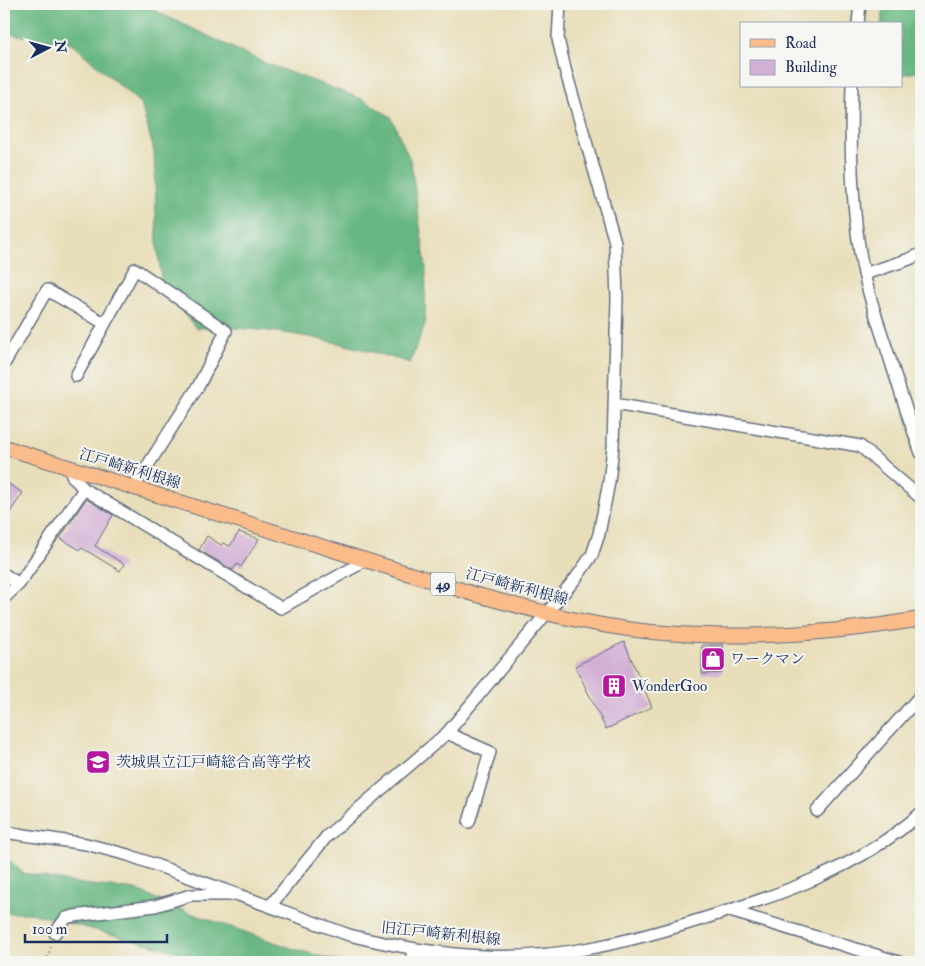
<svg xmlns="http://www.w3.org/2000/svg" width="925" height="966" font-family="'IM FELL Double Pica','Noto Serif JP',serif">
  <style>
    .forest { fill: #67b782; stroke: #417370 }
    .building { fill: #d2b0d5 }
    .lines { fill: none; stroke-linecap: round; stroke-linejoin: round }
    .minor-casing { stroke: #636c7e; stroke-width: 14 }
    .major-casing { stroke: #636c7e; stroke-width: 16 }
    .path { stroke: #636c7e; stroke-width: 2; stroke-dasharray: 1 4; stroke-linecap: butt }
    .minor { stroke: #fff; stroke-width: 11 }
    .major { stroke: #fabc8b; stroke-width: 14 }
    .labels { text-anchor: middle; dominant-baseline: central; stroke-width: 4; stroke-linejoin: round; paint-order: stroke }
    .shield { fill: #f6f6f2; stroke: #5d6b8a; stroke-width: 1 }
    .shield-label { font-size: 14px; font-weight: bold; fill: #1b2f5e }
    .street-label { font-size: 15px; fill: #1b2f5e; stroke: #f6f6f2 }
    .poi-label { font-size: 15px; fill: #1b2f5e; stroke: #f6f6f2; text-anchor: start }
  </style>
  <rect width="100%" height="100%" fill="#f6f6f2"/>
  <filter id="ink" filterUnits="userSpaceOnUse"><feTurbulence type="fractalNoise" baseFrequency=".02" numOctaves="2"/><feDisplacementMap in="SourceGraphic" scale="10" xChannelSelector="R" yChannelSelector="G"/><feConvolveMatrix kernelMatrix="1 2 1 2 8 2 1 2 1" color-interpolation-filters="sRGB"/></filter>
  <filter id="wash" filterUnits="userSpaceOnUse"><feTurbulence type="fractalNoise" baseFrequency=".0096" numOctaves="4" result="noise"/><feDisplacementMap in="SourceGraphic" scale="20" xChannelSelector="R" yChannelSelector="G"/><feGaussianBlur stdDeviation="1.12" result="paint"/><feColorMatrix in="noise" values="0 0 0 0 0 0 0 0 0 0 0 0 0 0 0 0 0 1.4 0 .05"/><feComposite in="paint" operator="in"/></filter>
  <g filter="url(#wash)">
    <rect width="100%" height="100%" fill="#e8deb9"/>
    <path class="forest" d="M 4,4 L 141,4 L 265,63 L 362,99 L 391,117 L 411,162 L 426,268 L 425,324 L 410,363 C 340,341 269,325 196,328 L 162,287 L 157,241 L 154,151 L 141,104 L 71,43 L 4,33 Z
      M 885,4 L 921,4 L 921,71 L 901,75 L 901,24 L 881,24 Z
      M 4,855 L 23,873 L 74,883 L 136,890 L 179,909 L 291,948 L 342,962 L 198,962 L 175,951 L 31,913 L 9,913 L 4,910 Z
      M 603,952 L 601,962 L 439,962 L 447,953 L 540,957 Z"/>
    <g id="blocks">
      <path class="building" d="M 4,481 L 23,493 L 4,521 Z
        M 86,499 L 113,515 L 95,546 L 124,564 L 120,571 L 82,548 L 80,550 L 60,538 Z
        M 239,532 L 259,539 L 241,567 L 237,564 L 233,570 L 199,550 L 207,536 L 221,545 L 223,543 L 230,546 Z
        M 624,642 L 652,707 L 606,729 L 575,666 Z
        M 702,645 L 723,645 L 722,673 L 702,674 Z"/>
    </g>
  </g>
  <g filter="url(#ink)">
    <use href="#blocks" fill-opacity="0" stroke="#636c7e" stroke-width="1"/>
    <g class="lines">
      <defs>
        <path id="minor" d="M 858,24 L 860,4
          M 852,86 C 850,140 851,193 859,246 C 864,284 878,322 890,359 C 900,391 910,422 921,453
          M 864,274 L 907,260 L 921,254
          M 4,364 L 47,290 L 104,323
          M 76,376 L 135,269 L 226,331 L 199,385 L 134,487
          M 614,404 L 860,446 L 921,498
          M 84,489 L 281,608 L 356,566 L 363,559
          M 4,574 L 19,584
          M 4,598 L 19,584 L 84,489 L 73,477 L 69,467
          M 447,733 L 490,752 L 469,822
          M 817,811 L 921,695
          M 4,832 L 86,844 L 128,855 L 349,935 C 393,946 438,954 484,956 C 558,960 632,941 702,919 C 780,895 859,868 921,813
          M 270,906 L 327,836 L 447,733 L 576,578 L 592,555 L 599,534 L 609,482 L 613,447 L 617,298 L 615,242 L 565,69 L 558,39 L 560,4
          M 730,911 L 899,962
          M 55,933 L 66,918 L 74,916 L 155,906 L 191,895 L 231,895
          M 412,954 L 437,962"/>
        <path id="major" d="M 4,447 L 474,594 C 532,610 591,626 652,632 C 741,640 833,634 921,619"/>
      </defs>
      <use href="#minor" class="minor-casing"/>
      <use href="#major" class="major-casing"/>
      <path class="path" d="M 46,962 L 52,943"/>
      <use href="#minor" class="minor"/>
      <use href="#major" class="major"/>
    </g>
  </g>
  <defs>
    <symbol id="shop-square" viewBox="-11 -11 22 22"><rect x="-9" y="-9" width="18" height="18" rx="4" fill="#b5179e" stroke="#f6f6f2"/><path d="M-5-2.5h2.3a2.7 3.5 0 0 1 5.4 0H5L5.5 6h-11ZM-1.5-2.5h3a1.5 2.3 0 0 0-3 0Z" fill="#fff"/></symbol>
    <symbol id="building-square" viewBox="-11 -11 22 22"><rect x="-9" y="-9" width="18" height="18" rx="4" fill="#b5179e" stroke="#f6f6f2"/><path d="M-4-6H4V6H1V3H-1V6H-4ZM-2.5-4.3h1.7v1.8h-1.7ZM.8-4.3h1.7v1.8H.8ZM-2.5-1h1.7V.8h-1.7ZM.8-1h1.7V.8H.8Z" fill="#fff"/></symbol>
    <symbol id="school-square" viewBox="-11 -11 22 22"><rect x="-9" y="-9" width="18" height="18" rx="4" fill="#b5179e" stroke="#f6f6f2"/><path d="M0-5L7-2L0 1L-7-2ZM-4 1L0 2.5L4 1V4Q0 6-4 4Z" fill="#fff"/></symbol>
  </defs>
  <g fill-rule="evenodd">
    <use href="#shop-square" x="699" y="645" width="28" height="28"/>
    <use href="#building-square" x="600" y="672" width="28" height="28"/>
    <use href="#school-square" x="84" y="748" width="28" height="28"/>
  </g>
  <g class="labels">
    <rect class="shield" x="430.5" y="572.5" width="25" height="23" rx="4"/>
    <g class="shield-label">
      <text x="443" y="584">49</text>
    </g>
    <g class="street-label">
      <text transform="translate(130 469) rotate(17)">江戸崎新利根線</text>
      <text transform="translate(517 587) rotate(15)">江戸崎新利根線</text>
      <text transform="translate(441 934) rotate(6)">旧江戸崎新利根線</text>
    </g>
    <g class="poi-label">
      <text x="730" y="659">ワークマン</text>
      <text x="632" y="686">WonderGoo</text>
      <text x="116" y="762">茨城県立江戸崎総合高等学校</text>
    </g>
  </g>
  <rect width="925" height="966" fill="none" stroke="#f6f6f2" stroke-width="20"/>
  <rect x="740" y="22" width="162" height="65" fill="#f6f6f2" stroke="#9ea6b7"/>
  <rect x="750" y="39" width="25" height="8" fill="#fabc8b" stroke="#9ea6b7"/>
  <text x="785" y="48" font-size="15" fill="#1b2f5e">Road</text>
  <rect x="750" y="60" width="25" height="15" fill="#d2b0d5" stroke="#9ea6b7"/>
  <text x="785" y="72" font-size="15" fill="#1b2f5e">Building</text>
  <g transform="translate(48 48) rotate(84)" stroke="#f6f6f2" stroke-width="4" paint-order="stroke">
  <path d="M0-4L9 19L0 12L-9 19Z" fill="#1b2f5e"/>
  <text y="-8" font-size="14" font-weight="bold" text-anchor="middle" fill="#1b2f5e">N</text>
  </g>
  <path d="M25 934v8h142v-8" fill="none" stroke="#1b2f5e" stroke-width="2.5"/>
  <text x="32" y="934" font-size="15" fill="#1b2f5e" stroke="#f6f6f2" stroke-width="4" paint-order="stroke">100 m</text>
</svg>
